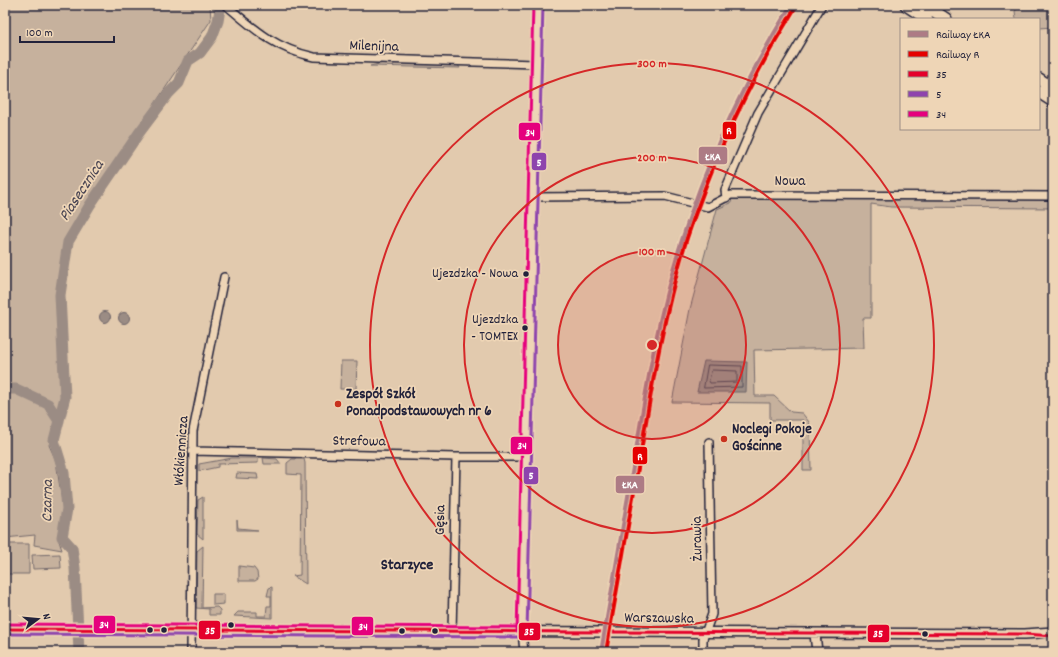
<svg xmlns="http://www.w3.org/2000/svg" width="1058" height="657" font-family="Dekko,sans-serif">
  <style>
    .green { fill: #c6b19d; stroke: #746a6c }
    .water { fill: #9b8c84; stroke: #6b6267 }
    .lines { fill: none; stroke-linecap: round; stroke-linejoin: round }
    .shore { stroke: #524c58; stroke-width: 1 }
    .river { stroke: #9b8c84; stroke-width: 11 }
    .minor-casing { stroke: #22223b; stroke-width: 10 }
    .major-casing { stroke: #22223b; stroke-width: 12 }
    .highway-casing { stroke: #22223b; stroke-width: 14 }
    .minor { stroke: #eed5b6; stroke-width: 7 }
    .major { stroke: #eed5b6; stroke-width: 9 }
    .highway { stroke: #eed5b6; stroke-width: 11 }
    .bus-1-casing { stroke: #eed5b6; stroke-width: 6 }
    .bus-2-casing { stroke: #eed5b6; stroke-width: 6 }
    .bus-3-casing { stroke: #eed5b6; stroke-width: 6 }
    .bus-1 { stroke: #e4002b; stroke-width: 3 }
    .bus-2 { stroke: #8e44ad; stroke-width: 3 }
    .bus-3 { stroke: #e5007d; stroke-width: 3 }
    .rail-1-casing { stroke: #eed5b6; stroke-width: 7 }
    .rail-2-casing { stroke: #eed5b6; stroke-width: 7 }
    .rail-1 { stroke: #ad7b85; stroke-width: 4 }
    .rail-2 { stroke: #e50000; stroke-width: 4 }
    .ring { fill: none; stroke: #d62828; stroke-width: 2 }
    .bus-dot { fill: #22223b; stroke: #eed5b6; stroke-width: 1.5 }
    .poi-dot { fill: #c8321e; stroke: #eed5b6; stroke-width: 1.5 }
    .labels { text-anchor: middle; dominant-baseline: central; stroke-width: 3.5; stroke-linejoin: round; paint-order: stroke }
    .bus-label { font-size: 14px; fill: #22223b; stroke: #eed5b6; text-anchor: end }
    .street-label { font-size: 15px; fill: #22223b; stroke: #eed5b6 }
    .poi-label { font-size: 15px; font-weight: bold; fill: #22223b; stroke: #eed5b6; text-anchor: start }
    .water-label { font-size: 16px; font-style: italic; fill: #464251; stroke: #eed5b6 }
    .neighbourhood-label { font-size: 16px; font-weight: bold; fill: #22223b; stroke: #eed5b6 }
    .centre { fill: #d62828; stroke: #eed5b6; stroke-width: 2 }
    .ring-label { font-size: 12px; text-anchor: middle; font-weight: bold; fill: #d62828; stroke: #eed5b6; stroke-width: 3.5; stroke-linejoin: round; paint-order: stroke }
    .line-badge { stroke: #eed5b6; stroke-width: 1.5 }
    .badge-label { font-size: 11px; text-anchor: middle; font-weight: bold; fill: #fff }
  </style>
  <rect width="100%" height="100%" fill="#e2caae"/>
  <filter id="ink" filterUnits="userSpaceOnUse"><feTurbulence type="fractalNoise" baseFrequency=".025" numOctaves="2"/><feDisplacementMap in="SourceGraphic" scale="8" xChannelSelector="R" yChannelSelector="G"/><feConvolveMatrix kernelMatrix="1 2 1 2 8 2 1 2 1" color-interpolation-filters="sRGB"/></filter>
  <g filter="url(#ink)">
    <path class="green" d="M 5,5 L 210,5 L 211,20 L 93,196 L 67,242 L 59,295 L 63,381 L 57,417 L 49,445 L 56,461 L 63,509 L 58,538 L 62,550 L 34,545 L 35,535 L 5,538 Z
      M 1022,5 L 1053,5 L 1053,27 L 1039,28 L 1039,19 L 1016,19 L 1015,11 Z
      M 384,63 L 458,65 L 460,68 L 370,66 Z
      M 732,198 L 1053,199 L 1053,208 L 891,207 L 871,204 L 871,318 L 863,318 L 864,348 L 754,350 L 755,396 L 774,396 L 791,412 L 802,413 L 809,422 L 810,427 L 811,470 L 803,470 L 803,420 L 770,420 L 770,403 L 672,402 L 690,309 L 717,209 L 731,203 Z
      M 341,361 L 357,361 L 356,389 L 340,389 Z
      M 232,458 L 258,458 L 258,463 L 218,464 L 218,467 L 199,471 L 199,464 Z
      M 263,458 L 277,459 L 281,464 L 264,464 Z
      M 292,459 L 304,459 L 305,463 L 306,584 L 293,576 L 300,575 L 301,475 L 287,474 L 287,463 Z
      M 237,473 L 257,474 L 258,479 L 236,478 Z
      M 203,497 L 203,539 L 197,534 L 198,500 Z
      M 237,520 L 238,528 L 258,530 L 237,530 Z
      M 5,544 L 29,544 L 29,574 L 5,574 Z
      M 203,546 L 202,608 L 217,607 L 220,610 L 220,615 L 209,615 L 209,609 L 196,608 L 197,551 Z
      M 60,554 L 61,568 L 33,569 L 32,555 Z
      M 239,566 L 254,568 L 257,572 L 258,579 L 255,581 L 239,581 Z
      M 272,587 L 272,618 L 234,616 L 238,612 L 257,612 L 257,616 L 266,616 L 267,606 L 271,606 L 271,596 L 267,596 L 269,588 Z
      M 213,594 L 224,594 L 224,604 L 213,605 Z"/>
    <path class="water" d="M99.5 317a5.5 5.5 0 1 1 11 0a5.5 5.5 0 1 1-11 0Z
      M118.5 318a5.5 5.5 0 1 1 11 0a5.5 5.5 0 1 1-11 0Z
      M 704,361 L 747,362 L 746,392 L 697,392 Z"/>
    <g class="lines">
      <path class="shore" d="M 708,365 L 742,366 L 742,387 L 704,388 Z
        M 712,370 L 737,371 L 737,382 L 710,383 L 709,381 Z"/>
      <path class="river" d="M 5,389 L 16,389 L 48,404 L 59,421
        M 79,652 L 75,568 L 72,548 L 62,537 L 67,509 L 64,473 L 54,440 L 65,397 L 60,295 L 68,242 L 90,205 L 139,133 L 169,93 L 179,83 L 188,61 L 200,53 L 212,37 L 218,21 L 220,9"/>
      <defs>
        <path id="minor" d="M 226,5 C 255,30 276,49 314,57 L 536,64
          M 532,197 L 665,196 L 708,207 L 731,195 L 1053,196
          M 726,198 L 725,190 L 758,113 L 822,5
          M 192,451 L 456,457 L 525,457
          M 452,632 L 456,457
          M 522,632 L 524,652
          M 191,652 L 193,431 L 224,277
          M 703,652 L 703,639 L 712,614 L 709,442"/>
        <path id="major" d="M 5,629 L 1025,634 L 1053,632
          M 522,632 L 538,5
          M 815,634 L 817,652"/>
        <path id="highway" d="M 906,5 L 927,19
          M 925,5 L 946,19
          M 1039,79 L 1053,89
          M 1039,92 L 1053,101"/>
      </defs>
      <use href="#minor" class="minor-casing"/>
      <use href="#major" class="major-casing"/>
      <use href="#highway" class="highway-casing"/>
      <use href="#minor" class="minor"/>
      <use href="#major" class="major"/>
      <use href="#highway" class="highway"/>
      <defs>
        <path id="bus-1" d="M 5,629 L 1025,634 L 1053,636"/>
        <path id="bus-2" d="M 527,632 L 543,5
          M 5,634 L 522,637"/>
        <path id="bus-3" d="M 5,624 L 522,627
          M 517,632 L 533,5"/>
      </defs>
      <use href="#bus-1" class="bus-1-casing"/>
      <use href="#bus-2" class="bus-2-casing"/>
      <use href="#bus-3" class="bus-3-casing"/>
      <use href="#bus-1" class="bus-1"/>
      <use href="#bus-2" class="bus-2"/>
      <use href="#bus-3" class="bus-3"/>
      <defs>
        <path id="rail-1" d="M 601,652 C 613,585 624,517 636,450 C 648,378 660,306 683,237 C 709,155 746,78 791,5"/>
        <path id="rail-2" d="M 606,652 C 618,585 629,518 641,451 C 653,379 665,308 687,238 C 714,157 750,80 795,8"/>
      </defs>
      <use href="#rail-1" class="rail-1-casing"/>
      <use href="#rail-2" class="rail-2-casing"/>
      <use href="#rail-1" class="rail-1"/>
      <use href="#rail-2" class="rail-2"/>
    </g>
  </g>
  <circle cx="652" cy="345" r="94" fill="#d62828" fill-opacity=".12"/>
  <g class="ring">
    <circle cx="652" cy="345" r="94"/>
    <circle cx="652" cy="345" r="188"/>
    <circle cx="652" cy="345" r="282"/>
  </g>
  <g class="bus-dot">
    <circle cx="526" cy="274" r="3.5"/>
    <circle cx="525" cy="328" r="3.5"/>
    <circle cx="231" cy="625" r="3.5"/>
    <circle cx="150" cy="630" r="3.5"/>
    <circle cx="164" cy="630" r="3.5"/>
    <circle cx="402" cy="631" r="3.5"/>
    <circle cx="435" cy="631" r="3.5"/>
    <circle cx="925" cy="634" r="3.5"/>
  </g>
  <g class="poi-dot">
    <circle cx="338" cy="404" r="4"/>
    <circle cx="724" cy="439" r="4"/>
  </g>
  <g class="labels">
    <g class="bus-label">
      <text x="518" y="274">Ujezdzka - Nowa</text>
      <text x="518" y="320">Ujezdzka<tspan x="518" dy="17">- TOMTEX</tspan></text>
    </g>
    <g class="street-label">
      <text transform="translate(374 47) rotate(2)">Milenijna</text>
      <text x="790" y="182">Nowa</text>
      <text transform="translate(359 442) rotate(1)">Strefowa</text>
      <text transform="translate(182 451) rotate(-86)">Włókiennicza</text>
      <text transform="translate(441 520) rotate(-89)">Gęsia</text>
      <text transform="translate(698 539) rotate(-91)">Żurawia</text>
      <text transform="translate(659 619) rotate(1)">Warszawska</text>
    </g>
    <g class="poi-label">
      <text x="346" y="395">Zespół Szkół<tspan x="346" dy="17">Ponadpodstawowych nr 6</tspan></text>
      <text x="732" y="430">Noclegi Pokoje<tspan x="732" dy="17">Gościnne</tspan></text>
    </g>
    <g class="water-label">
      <text transform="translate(82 191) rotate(-57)">Piasecznica</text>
      <text transform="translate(48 501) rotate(-89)">Czarna</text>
    </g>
    <g class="neighbourhood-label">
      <text x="407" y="565">Starzyce</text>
    </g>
  </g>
  <circle cx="652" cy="345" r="6" class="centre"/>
  <g class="ring-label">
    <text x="652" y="67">300 m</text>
    <text x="652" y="161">200 m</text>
    <text x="652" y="255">100 m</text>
  </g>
  <g class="line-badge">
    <rect x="722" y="121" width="15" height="19" rx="4" fill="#e50000"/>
    <rect x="518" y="122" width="23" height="19" rx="4" fill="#e5007d"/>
    <rect x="698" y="146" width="30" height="19" rx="4" fill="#ad7b85"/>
    <rect x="531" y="152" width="16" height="19" rx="4" fill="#8e44ad"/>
    <rect x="510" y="436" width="23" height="19" rx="4" fill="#e5007d"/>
    <rect x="632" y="446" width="16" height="19" rx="4" fill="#e50000"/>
    <rect x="523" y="466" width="16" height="19" rx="4" fill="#8e44ad"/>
    <rect x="615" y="475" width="30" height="19" rx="4" fill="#ad7b85"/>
    <rect x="93" y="615" width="23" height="19" rx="4" fill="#e5007d"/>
    <rect x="351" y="616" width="23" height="20" rx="4" fill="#e5007d"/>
    <rect x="198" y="620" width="23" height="20" rx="4" fill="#e4002b"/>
    <rect x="518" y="622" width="23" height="19" rx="4" fill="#e4002b"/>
    <rect x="867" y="624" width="23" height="19" rx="4" fill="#e4002b"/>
  </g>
  <g class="badge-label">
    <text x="729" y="134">R</text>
    <text x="530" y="136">34</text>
    <text x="713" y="160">ŁKA</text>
    <text x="539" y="166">5</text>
    <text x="522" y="449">34</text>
    <text x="640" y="460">R</text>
    <text x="531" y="479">5</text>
    <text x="630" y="488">ŁKA</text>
    <text x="104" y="628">34</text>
    <text x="363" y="630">34</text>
    <text x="210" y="634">35</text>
    <text x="529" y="635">35</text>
    <text x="878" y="637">35</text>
  </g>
  <rect width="1058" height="657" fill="none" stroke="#eed5b6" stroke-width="20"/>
  <rect x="10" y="10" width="1038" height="637" fill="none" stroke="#22223b" stroke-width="1.5" filter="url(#ink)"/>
  <rect x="900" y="18" width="140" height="112" fill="#eed5b6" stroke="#9c8d85"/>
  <rect x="908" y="31" width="20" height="6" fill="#ad7b85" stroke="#9c8d85"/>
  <text x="936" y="38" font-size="12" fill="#22223b">Railway ŁKA</text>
  <rect x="908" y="51" width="20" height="6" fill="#e50000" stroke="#9c8d85"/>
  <text x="936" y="58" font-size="12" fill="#22223b">Railway R</text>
  <rect x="908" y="71" width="20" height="6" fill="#e4002b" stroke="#9c8d85"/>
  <text x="936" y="78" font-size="12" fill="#22223b">35</text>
  <rect x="908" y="91" width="20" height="6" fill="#8e44ad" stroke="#9c8d85"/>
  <text x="936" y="98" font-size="12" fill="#22223b">5</text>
  <rect x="908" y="111" width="20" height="6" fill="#e5007d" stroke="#9c8d85"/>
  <text x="936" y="118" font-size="12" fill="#22223b">34</text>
  <g transform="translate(38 619) rotate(74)" stroke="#eed5b6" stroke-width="3" paint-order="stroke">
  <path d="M0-3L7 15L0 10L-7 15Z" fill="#22223b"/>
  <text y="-6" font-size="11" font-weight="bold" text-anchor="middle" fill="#22223b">N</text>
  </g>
  <path d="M20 36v6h94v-6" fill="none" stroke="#22223b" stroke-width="2"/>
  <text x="26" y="36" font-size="12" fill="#22223b" stroke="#eed5b6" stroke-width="3" paint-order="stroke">100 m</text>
</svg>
